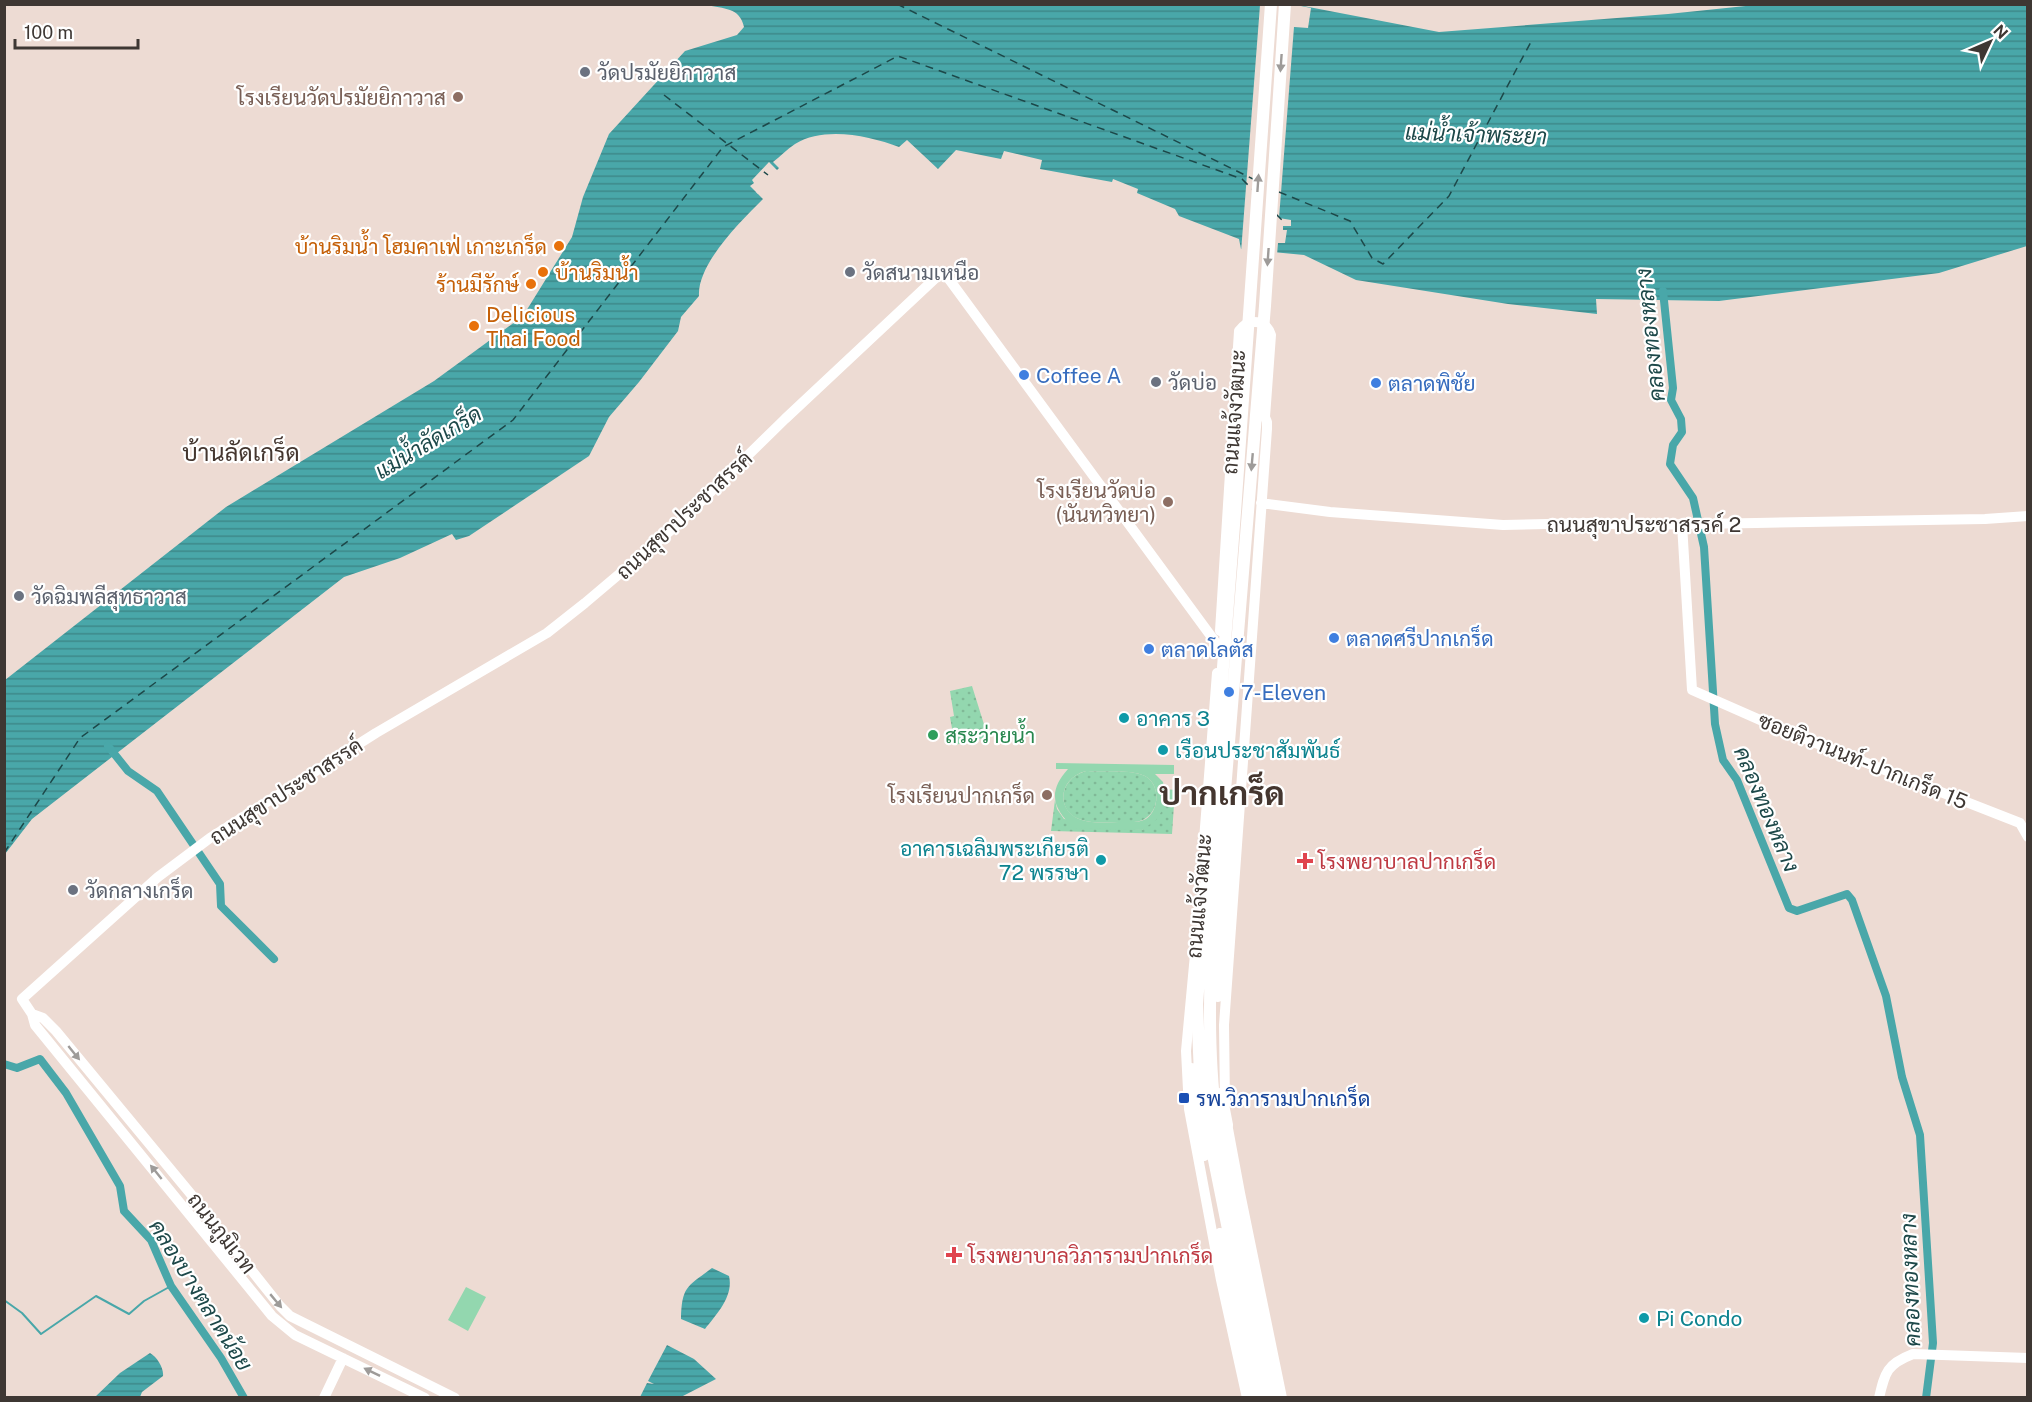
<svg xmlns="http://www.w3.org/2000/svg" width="2032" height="1402" font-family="'Public Sans',Sarabun,sans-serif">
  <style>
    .grass { fill: url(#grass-dots) }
    .garden { fill: #93d7af; fill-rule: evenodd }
    .water { fill: url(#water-rules) }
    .pier { fill: #eddbd3 }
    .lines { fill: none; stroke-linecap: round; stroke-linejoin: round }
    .stream { stroke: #49a7a9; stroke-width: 2 }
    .canal { stroke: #49a7a9; stroke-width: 8 }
    .ferry { stroke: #1d4849; stroke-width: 1.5; stroke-dasharray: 8 6; stroke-linecap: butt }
    .secondary { stroke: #fff; stroke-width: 10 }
    .primary { stroke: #fff; stroke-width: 12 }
    .oneway { fill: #9e9b99 }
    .worship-dot { fill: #6b7280; stroke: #fff; stroke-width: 2 }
    .education-dot { fill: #8d6e63; stroke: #fff; stroke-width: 2 }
    .food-dot { fill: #e8710a; stroke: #fff; stroke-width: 2 }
    .shop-dot { fill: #3f7fe0; stroke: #fff; stroke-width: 2 }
    .culture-dot { fill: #0f9aa8; stroke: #fff; stroke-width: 2 }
    .leisure-dot { fill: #2e9e5b; stroke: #fff; stroke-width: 2 }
    .health-dot { fill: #e0444e; stroke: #fff; stroke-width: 2 }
    .transit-dot { fill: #1a4fb4; stroke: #fff; stroke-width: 2 }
    .labels { text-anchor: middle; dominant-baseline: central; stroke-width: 4.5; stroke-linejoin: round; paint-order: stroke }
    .worship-label { font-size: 21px; fill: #5b616d; stroke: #fff; text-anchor: start }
    .education-label { font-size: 21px; fill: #785e54; stroke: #fff; text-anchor: end }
    .food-label { font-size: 21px; fill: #c56008; stroke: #fff; text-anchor: end }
    .shop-label { font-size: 21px; fill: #366cbe; stroke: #fff; text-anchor: start }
    .street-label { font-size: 21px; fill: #3e3733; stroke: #fff }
    .culture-label { font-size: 21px; fill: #0d838f; stroke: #fff; text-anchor: start }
    .leisure-label { font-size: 21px; fill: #27864d; stroke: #fff; text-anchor: start }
    .health-label { font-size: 21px; fill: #be3a42; stroke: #fff; text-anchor: start }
    .transit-label { font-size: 21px; fill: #164399; stroke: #fff; text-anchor: start }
    .water-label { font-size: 22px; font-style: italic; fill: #1d4849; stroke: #fff }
    .quarter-label { font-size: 24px; fill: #44362f; stroke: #fff }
    .town-label { font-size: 33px; font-weight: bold; fill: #44362f; stroke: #fff }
  </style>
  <defs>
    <pattern id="grass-dots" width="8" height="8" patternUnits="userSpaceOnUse" patternTransform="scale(1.5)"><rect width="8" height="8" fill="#93d7af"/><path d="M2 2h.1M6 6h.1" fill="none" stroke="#80b997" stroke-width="1.8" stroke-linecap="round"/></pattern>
    <pattern id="water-rules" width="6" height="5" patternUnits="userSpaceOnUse" patternTransform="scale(1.5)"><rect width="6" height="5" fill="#49a7a9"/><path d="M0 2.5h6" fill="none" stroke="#3e898a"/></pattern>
  </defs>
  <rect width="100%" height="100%" fill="#eddbd3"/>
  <path class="grass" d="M 972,686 L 988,737 L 955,745 L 950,717 L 954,716 L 950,691 Z
    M 1086,771 C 1101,772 1132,769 1145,776 C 1160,784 1160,809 1146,818 C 1139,823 1131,822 1123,822 C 1111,822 1094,824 1082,820 C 1056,813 1057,779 1086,771 Z
    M 1165,789 L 1175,790 L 1172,834 L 1051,831 L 1055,800 L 1057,809 L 1064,819 L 1142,830 L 1166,794 Z"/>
  <path class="garden" d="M 1056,763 L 1174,765 L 1174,774 L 1155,774 L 1163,782 L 1166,794 L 1165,806 L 1156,820 L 1142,830 L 1074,828 C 1053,809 1047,792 1068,769 L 1056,769 ZM 1086,771 C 1101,772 1132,769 1145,776 C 1160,784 1160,809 1146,819 C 1139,823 1131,822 1123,822 C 1111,822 1094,824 1082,820 C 1056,812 1057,779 1086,771 Z
    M 466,1287 L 486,1297 L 468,1331 L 448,1320 Z"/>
  <path class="water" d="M 1293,4 L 1439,32 L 1668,14 L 1765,4 L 2027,5 L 2027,246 L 1939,273 L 1719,301 L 1596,299 L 1597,314 L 1508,304 L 1356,280 L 1304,255 L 1241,249 L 1239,239 L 1179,216 L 1175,209 L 1137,193 L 1138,189 L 1113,179 L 1112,182 L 1040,169 L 1042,160 L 1004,151 L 1001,159 L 956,150 L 938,169 L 907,140 L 899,147 C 869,136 825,126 795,144 C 787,149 780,157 773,162 L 779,168 L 756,192 L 763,199 C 741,221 697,264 699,296 L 681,317 L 678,331 L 639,382 L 609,417 L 589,456 L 469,536 L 456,540 L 452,534 L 400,558 L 344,577 L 32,819 L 5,854 L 5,680 L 226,507 L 434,381 L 523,316 L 572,237 L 583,197 L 609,134 L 685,51 L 737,35 L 744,27 C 740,7 723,9 707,5 Z
    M 712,1268 L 729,1276 C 734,1296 716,1315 705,1329 L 681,1319 C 682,1286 687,1287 712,1268 Z
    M 667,1345 L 694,1359 L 716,1379 L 681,1397 L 640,1397 L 647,1383 L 654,1384 L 648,1381 Z
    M 150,1353 C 157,1357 164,1368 163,1376 L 142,1392 L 140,1397 L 95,1397 L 120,1373 Z"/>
  <path class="pier" d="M 1260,5 L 1296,5 L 1311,8 L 1308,28 L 1294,27 L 1279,218 L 1291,220 L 1291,226 L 1283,226 L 1283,230 L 1287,230 L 1285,243 L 1278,243 L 1277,255 L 1241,252 Z
    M 769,162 L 779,172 L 758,194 L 750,186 L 754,183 L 752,180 Z"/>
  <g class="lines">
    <path class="stream" d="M 4,1300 L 22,1313 L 41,1334 L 96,1296 L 129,1314 L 144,1301 L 171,1286"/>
    <path class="canal" d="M 1663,291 L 1673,388 L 1671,400 L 1681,419 L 1682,432 L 1673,445 L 1670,464 L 1693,498 L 1704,547 L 1715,724 L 1723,760 L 1737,780 L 1789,908 L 1797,911 L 1847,894 L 1852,900 L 1886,996 L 1902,1077 L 1920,1135 L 1933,1343 L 1926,1398
      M 108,746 L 128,771 L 157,791 L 220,884 L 221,906 L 274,959
      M 4,1064 L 17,1068 L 40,1059 L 66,1093 L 120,1186 L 124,1211 L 151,1240 L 171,1286 L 221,1358 L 244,1398"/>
    <path class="ferry" d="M 897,4 L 1253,179
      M 664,95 L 768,175
      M 1279,192 L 1350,221 L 1372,258 L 1383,264 L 1449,196 L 1533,38
      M 1276,214 L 1284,222
      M 4,853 L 80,738 L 513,420 L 723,147 L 898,56 L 1242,179 L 1252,189"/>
    <path class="secondary" d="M 1261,503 L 1330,512 L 1503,525 L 1591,523 L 1634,525 L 1756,523 L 1985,519 L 2028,516
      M 1682,524 L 1692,690 L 1785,731 L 2020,823 L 2028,837
      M 1220,631 L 1239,331 C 1249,317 1266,320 1271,335 L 1265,417 L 1267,422 L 1267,429 L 1224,1025 L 1225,1102
      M 1204,840 L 1217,673
      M 1197,933 L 1186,1051 L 1189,1109 L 1221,1280 L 1247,1398
      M 32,1014 L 43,1018 L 56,1031 L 190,1193 L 280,1306 L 290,1316 L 455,1398
      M 1226,1118 L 1240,1193 L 1282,1398
      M 324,1398 L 343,1358
      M 425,1398 L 295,1335 L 272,1316 L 35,1025 L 32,1014 L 22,999 L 158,877 L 210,838 L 376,733 L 547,633 L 585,603 L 676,526 L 785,419 L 943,271 L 1219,647 L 1250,652
      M 1879,1398 C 1885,1372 1887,1364 1913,1354 L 2028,1358"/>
    <path class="primary" d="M 1218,996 L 1232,804
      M 1191,1069 L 1195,1108 L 1204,1155
      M 1221,1094 L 1227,1125
      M 1220,1234 L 1253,1398
      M 1262,1398 L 1206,1120 L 1200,1075 L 1197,1004 L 1235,512 L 1271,4
      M 1274,1398 L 1216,1117 C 1209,1064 1209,1013 1211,960 L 1265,306 L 1285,4"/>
  </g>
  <defs><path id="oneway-solid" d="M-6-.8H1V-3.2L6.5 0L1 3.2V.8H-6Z" transform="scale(1.5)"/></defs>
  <g class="oneway">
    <use href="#oneway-solid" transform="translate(1281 63) rotate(94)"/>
    <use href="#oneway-solid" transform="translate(1258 183) rotate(-86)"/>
    <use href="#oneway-solid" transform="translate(1268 257) rotate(94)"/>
    <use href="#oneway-solid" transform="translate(1252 462) rotate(95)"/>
    <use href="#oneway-solid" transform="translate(74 1053) rotate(51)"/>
    <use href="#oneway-solid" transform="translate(156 1172) rotate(-129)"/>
    <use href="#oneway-solid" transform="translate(276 1301) rotate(50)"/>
    <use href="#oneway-solid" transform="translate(372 1372) rotate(-154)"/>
  </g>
  <g class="worship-dot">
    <circle cx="585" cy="72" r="6"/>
    <circle cx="850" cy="272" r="6"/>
    <circle cx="1156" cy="382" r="6"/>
    <circle cx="19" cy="596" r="6"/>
    <circle cx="73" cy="890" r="6"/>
  </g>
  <g class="education-dot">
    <circle cx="458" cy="97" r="6"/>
    <circle cx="1168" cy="502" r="6"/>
    <circle cx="1047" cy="795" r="6"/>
  </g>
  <g class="food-dot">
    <circle cx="559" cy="246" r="6"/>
    <circle cx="543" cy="272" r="6"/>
    <circle cx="531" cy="284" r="6"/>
    <circle cx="474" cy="326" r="6"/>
  </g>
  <g class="shop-dot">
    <circle cx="1024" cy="375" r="6"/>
    <circle cx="1376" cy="383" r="6"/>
    <circle cx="1334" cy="638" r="6"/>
    <circle cx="1149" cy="649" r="6"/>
    <circle cx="1229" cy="692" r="6"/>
  </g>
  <g class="culture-dot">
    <circle cx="1124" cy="718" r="6"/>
    <circle cx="1163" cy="750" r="6"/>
    <circle cx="1101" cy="860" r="6"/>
    <circle cx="1644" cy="1318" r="6"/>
  </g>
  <circle class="leisure-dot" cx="933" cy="735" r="6"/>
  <g class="health-dot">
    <path d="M1302 852h6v6h6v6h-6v6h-6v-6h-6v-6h6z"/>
    <path d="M951 1246h6v6h6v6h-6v6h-6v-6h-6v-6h6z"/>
  </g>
  <rect class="transit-dot" x="1178" y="1092" width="12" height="12" rx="3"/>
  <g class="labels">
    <g class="worship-label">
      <text x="597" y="72">วัดปรมัยยิกาวาส</text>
      <text x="862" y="272">วัดสนามเหนือ</text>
      <text x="1168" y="382">วัดบ่อ</text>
      <text x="31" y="596">วัดฉิมพลีสุทธาวาส</text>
      <text x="85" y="890">วัดกลางเกร็ด</text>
    </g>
    <g class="education-label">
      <text x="446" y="97">โรงเรียนวัดปรมัยยิกาวาส</text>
      <text x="1156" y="490">โรงเรียนวัดบ่อ<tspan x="1156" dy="24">(นันทวิทยา)</tspan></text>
      <text x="1035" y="795">โรงเรียนปากเกร็ด</text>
    </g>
    <g class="food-label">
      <text x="547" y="246">บ้านริมน้ำ โฮมคาเฟ่ เกาะเกร็ด</text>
      <text x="555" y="272" text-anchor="start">บ้านริมน้ำ</text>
      <text x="519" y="284">ร้านมีรักษ์</text>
      <text x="486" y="314" text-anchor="start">Delicious<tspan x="486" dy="24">Thai Food</tspan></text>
    </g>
    <g class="shop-label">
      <text x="1036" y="375">Coffee A</text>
      <text x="1388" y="383">ตลาดพิชัย</text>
      <text x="1346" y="638">ตลาดศรีปากเกร็ด</text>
      <text x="1161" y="649">ตลาดโลตัส</text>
      <text x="1241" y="692">7-Eleven</text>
    </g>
    <g class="street-label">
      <text transform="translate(1234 412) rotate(-86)">ถนนแจ้งวัฒนะ</text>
      <text transform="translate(684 515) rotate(-43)">ถนนสุขาประชาสรรค์</text>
      <text x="1644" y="524">ถนนสุขาประชาสรรค์ 2</text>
      <text transform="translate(1863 761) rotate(22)">ซอยติวานนท์-ปากเกร็ด 15</text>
      <text transform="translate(286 791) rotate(-33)">ถนนสุขาประชาสรรค์</text>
      <text transform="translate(1199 896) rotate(-85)">ถนนแจ้งวัฒนะ</text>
      <text transform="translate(222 1233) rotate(52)">ถนนภูมิเวท</text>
    </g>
    <g class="culture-label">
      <text x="1136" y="718">อาคาร 3</text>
      <text x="1175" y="750">เรือนประชาสัมพันธ์</text>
      <text x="1089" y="848" text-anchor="end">อาคารเฉลิมพระเกียรติ<tspan x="1089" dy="24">72 พรรษา</tspan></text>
      <text x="1656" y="1318">Pi Condo</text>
    </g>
    <g class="leisure-label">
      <text x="945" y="735">สระว่ายน้ำ</text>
    </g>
    <g class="health-label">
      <text x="1318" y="861">โรงพยาบาลปากเกร็ด</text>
      <text x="968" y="1255">โรงพยาบาลวิภารามปากเกร็ด</text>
    </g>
    <g class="transit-label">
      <text x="1196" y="1098">รพ.วิภารามปากเกร็ด</text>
    </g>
    <g class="water-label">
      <text transform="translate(1476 134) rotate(2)">แม่น้ำเจ้าพระยา</text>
      <text transform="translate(1650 335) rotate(-96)">คลองทองหลาง</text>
      <text transform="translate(428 442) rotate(-31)">แม่น้ำลัดเกร็ด</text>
      <text transform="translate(1767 809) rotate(67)">คลองทองหลาง</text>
      <text transform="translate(1910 1280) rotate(-92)">คลองทองหลาง</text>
      <text transform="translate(201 1295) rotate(58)">คลองบางตลาดน้อย</text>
    </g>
    <g class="quarter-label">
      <text x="241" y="452">บ้านลัดเกร็ด</text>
    </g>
    <g class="town-label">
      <text x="1222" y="793">ปากเกร็ด</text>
    </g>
  </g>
  <rect width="2032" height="1402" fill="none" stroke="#3e3733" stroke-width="12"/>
  <g transform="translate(1990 42) rotate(46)" stroke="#ffffff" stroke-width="4.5" paint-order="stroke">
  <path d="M0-4.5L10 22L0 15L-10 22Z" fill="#3e3733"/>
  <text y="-9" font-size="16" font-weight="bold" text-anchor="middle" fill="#3e3733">N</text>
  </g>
  <path d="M15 39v9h123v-9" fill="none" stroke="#3e3733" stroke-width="3"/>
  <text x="24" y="39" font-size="18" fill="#3e3733" stroke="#ffffff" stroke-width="4.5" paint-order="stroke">100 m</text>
</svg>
